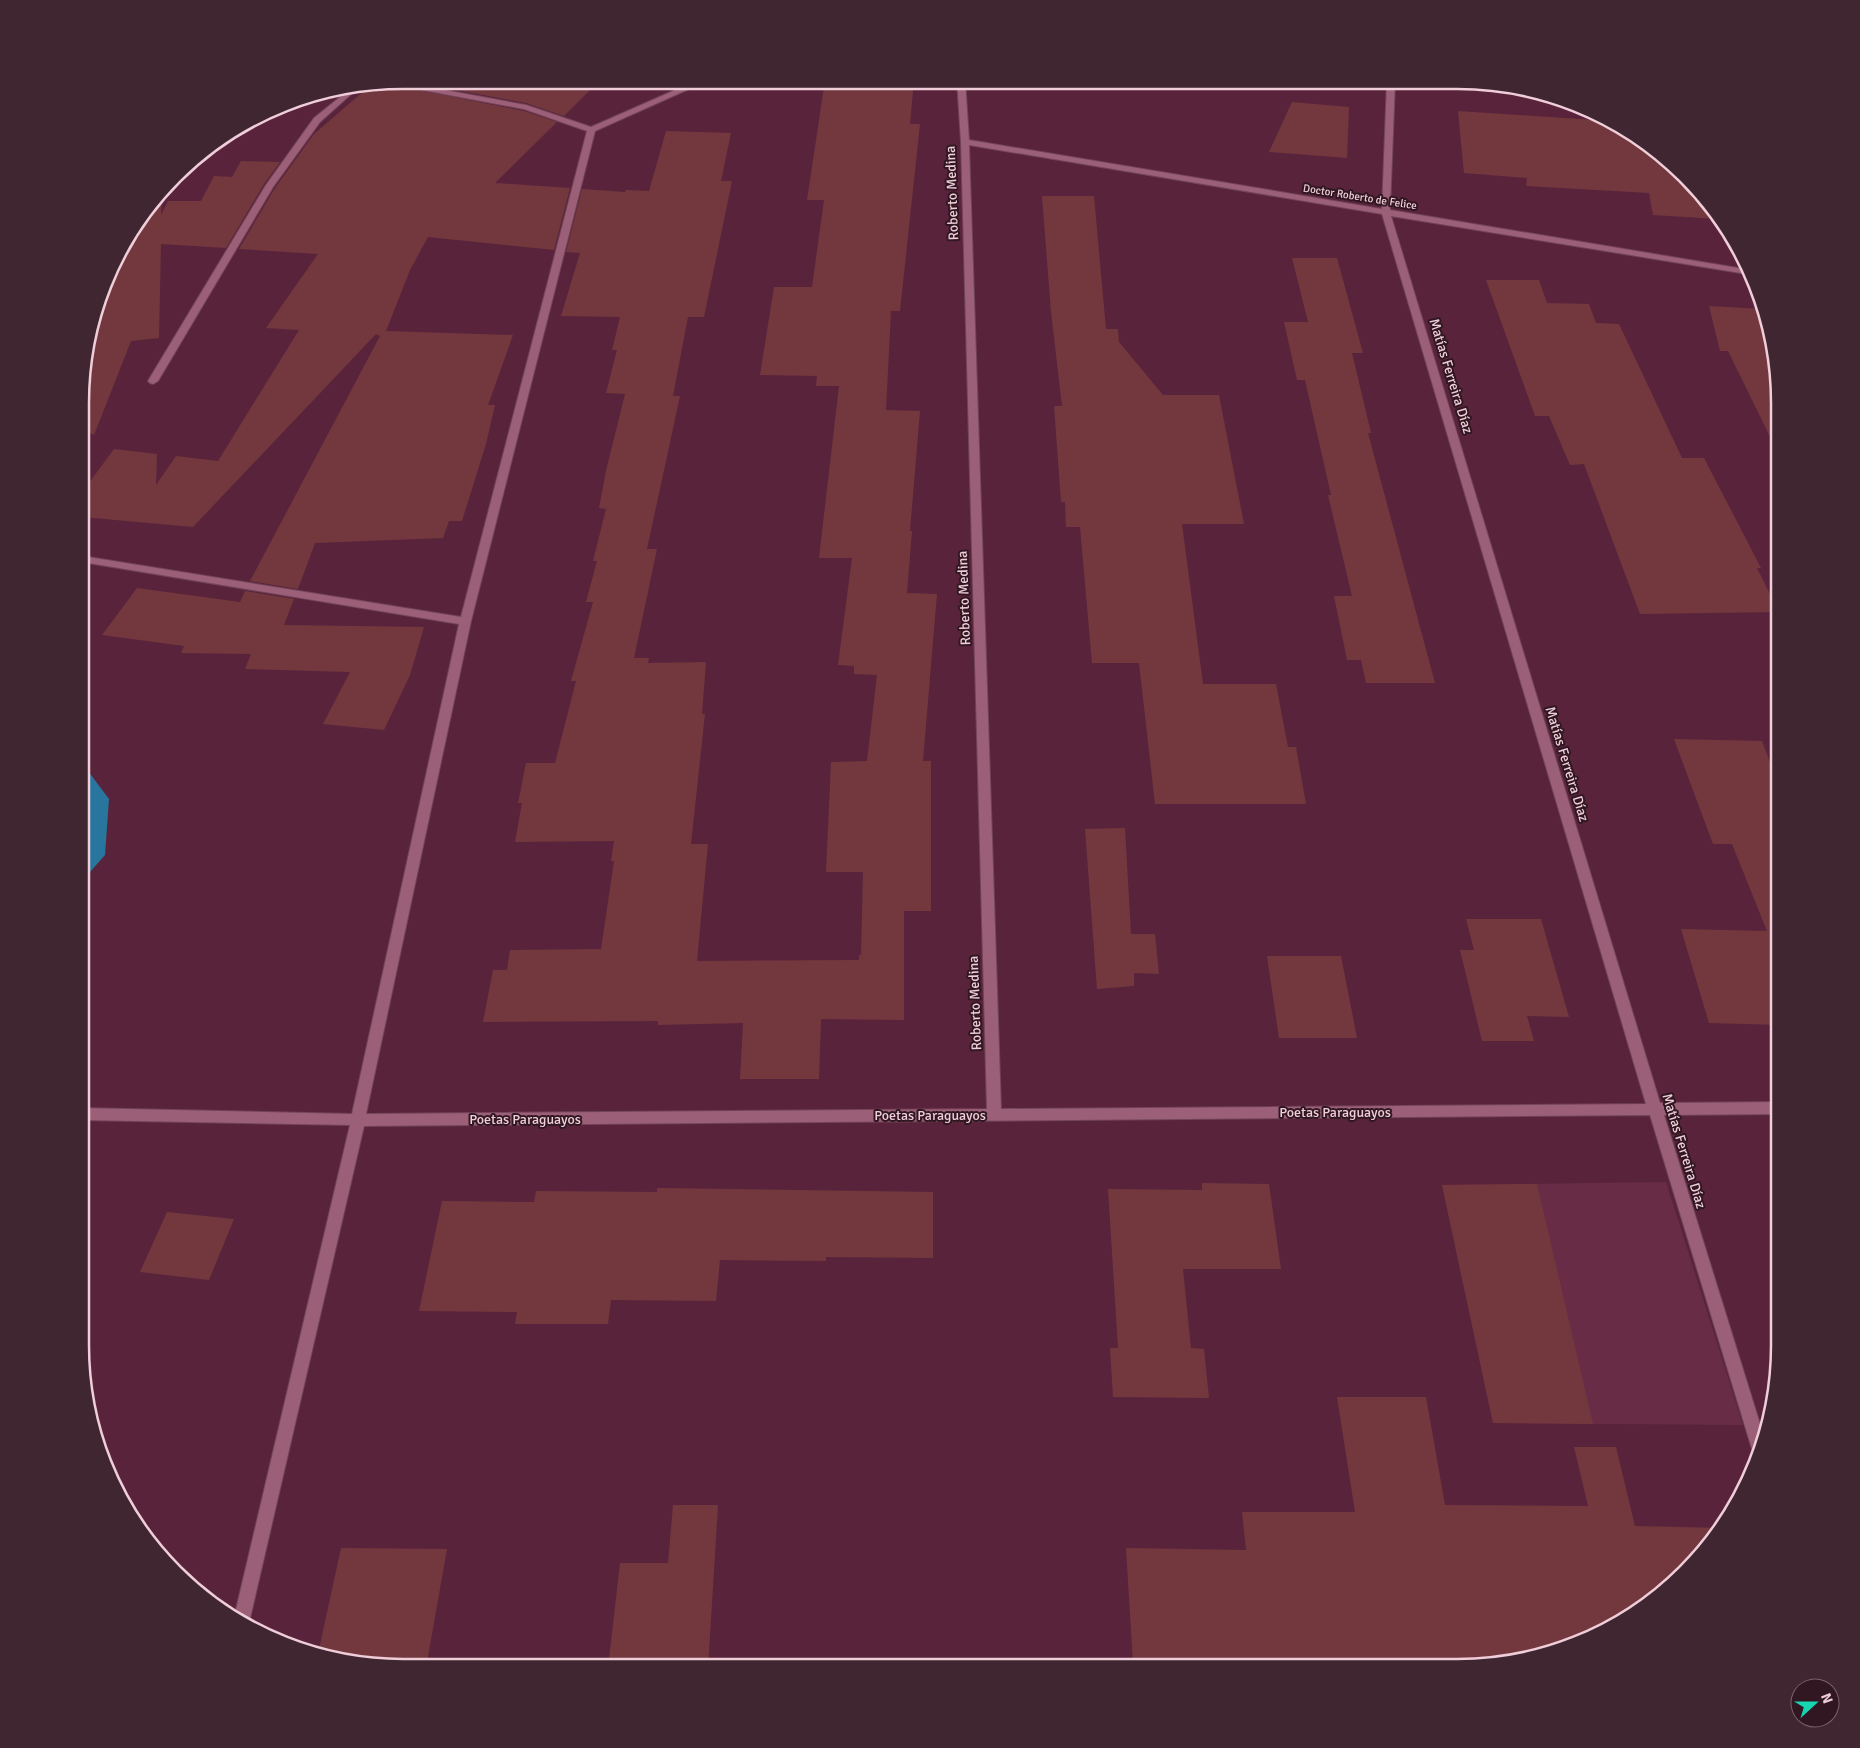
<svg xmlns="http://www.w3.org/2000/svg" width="1860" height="1748" font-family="Signika,sans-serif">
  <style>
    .built { fill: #692c47 }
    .water { fill: #28759d }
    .building { fill: #73383e }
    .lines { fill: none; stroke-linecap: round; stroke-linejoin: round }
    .minor-casing { stroke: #724459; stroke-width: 2 }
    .minor { fill: #9b5f77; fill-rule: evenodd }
    .labels { text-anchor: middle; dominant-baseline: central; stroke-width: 4; stroke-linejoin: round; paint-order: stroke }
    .far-street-label { font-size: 11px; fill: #efcdd9; stroke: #301721 }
    .street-label { font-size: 14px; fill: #efcdd9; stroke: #301721 }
    .rim { fill: none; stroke: #efcdd9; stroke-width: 2.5 }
  </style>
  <rect width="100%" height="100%" fill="#59243b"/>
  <path class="built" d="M 1666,1182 L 1743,1425 L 1493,1423 L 1442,1185 Z"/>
  <path class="water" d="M 82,763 L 109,799 L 105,855 L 82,881 Z"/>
  <path class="building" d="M 402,80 L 600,80 L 564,116 L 526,103 Z
    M 825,80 L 914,80 L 910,124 L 920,124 L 900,311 L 891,311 L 886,410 L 920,411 L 910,531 L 912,531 L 907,593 L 937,594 L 923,761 L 931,761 L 931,911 L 904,911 L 904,1020 L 821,1019 L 819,1079 L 740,1079 L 743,1023 L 658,1025 L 658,1021 L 483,1022 L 493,970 L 507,970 L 510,950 L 601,949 L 614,861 L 611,861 L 614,841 L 515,842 L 522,803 L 518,803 L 526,763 L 555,763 L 576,681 L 571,681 L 593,602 L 586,602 L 597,561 L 593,561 L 606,509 L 599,508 L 606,471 L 625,394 L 606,393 L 617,350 L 612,350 L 620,317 L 561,316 L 580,253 L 566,252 L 582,189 L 625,192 L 626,190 L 649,191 L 666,131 L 731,133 L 721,181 L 732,181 L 704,317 L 688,317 L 673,396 L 680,396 L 647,549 L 657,549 L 634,658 L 649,658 L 648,663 L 706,662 L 702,714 L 705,714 L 691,844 L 708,844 L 697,961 L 859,960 L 859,955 L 861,955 L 863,872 L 826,872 L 831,762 L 867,761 L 877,675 L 854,674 L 854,666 L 838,665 L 852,558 L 819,558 L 839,386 L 816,386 L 817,376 L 760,375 L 774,287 L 812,287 L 824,200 L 807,200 Z
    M 383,83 L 524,111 L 557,122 L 495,183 L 570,188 L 554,250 L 428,237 L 410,270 L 386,331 L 513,335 L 488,405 L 495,405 L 486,444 L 462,521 L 449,521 L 443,538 L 315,543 L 298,589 L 250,581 L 380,336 L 376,334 L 193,527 L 82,517 L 83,491 L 114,449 L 157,454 L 156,485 L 176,456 L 218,461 L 299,330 L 266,328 L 318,254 L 239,249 L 275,188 L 314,134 L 371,85 Z
    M 1292,102 L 1349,107 L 1347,158 L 1269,152 Z
    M 1458,111 L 1610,121 L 1700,190 L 1718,219 L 1653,215 L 1649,193 L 1526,186 L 1527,178 L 1464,173 Z
    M 241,161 L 280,162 L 264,184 L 226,248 L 161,244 L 159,338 L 131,341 L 94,435 L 83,430 L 83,360 L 123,242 L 162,195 L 161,215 L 168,201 L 201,201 L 214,176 L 232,177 Z
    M 1042,196 L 1094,196 L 1106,329 L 1118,329 L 1119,342 L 1163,395 L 1219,395 L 1244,524 L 1182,524 L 1203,684 L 1276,684 L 1288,747 L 1296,747 L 1306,804 L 1155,804 L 1139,663 L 1092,663 L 1080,527 L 1066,527 L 1065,502 L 1061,502 L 1054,406 L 1062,406 L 1051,312 Z
    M 1292,258 L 1337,258 L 1363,353 L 1352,353 L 1371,433 L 1368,433 L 1435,683 L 1366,683 L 1361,660 L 1347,660 L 1334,596 L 1352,596 L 1328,495 L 1331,495 L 1305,380 L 1297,380 L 1284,322 L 1308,322 Z
    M 1486,280 L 1539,280 L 1547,303 L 1589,304 L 1596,323 L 1619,324 L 1682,458 L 1704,458 L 1761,568 L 1757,568 L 1779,612 L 1640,614 L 1584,464 L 1570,465 L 1549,416 L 1535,416 Z
    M 1709,306 L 1762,309 L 1779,381 L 1779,455 L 1728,351 L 1720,351 Z
    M 137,588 L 240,602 L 245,591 L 294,599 L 284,625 L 424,627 L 410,675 L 384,730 L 323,724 L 350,672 L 245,669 L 251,654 L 181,653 L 184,646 L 102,635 Z
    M 1674,739 L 1762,741 L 1780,789 L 1780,1025 L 1709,1023 L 1681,929 L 1767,931 L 1732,844 L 1713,844 Z
    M 1125,828 L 1131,934 L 1155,934 L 1159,974 L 1134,973 L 1134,986 L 1097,989 L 1085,829 Z
    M 1466,919 L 1541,919 L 1569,1017 L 1527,1016 L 1534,1041 L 1482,1041 L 1460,950 L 1474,950 Z
    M 1267,956 L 1341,956 L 1357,1038 L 1279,1038 Z
    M 1202,1183 L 1269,1184 L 1281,1269 L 1183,1269 L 1191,1348 L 1204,1349 L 1209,1398 L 1113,1397 L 1110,1348 L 1118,1348 L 1108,1189 L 1202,1190 Z
    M 1537,1184 L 1593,1424 L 1493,1423 L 1442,1185 Z
    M 657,1188 L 933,1192 L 933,1258 L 826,1257 L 826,1261 L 720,1260 L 716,1301 L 611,1300 L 608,1324 L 515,1324 L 517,1312 L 419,1311 L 442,1201 L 534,1202 L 536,1191 L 657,1192 Z
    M 167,1212 L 234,1219 L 209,1280 L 140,1272 Z
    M 1337,1397 L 1426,1397 L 1445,1505 L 1588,1506 L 1574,1447 L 1616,1447 L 1635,1526 L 1722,1528 L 1713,1542 L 1670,1588 L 1580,1644 L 1478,1667 L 1234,1667 L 1234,1666 L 1133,1664 L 1126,1548 L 1246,1550 L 1242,1512 L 1355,1512 Z
    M 673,1505 L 718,1505 L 708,1668 L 608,1668 L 620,1563 L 668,1563 Z
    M 341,1548 L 447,1549 L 426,1668 L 403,1668 L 340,1662 L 318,1654 Z"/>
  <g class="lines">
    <defs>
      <path id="minor" d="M 698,80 L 709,80 L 595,131 L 471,621 L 366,1114 L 987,1109 L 961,142 L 957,80 L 965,80 L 969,140 L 1382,209 L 1387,81 L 1395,81 L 1390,210 L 1750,270 L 1753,275 L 1391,216 L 1660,1103 L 1780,1102 L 1780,1114 L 1664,1115 L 1764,1437 L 1758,1455 L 1754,1454 L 1752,1449 L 1650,1115 L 364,1126 L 248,1627 L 234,1618 L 350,1125 L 81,1120 L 81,1108 L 352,1114 L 459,624 L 82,562 L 82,556 L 461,617 L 587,131 L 524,109 L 385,83 L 396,81 L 526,105 L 591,127 ZM 969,145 L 1382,214 L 1646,1104 L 1001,1109 Z
        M 359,87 L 320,122 L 273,187 L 158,381 L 153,384 L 150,383 L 148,381 L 266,185 L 314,118 L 350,89 Z"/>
    </defs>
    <use href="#minor" class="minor-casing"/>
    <use href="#minor" class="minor"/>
  </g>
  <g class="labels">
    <g class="far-street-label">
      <text transform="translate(1360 197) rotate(9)">Doctor Roberto de Felice</text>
    </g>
    <g class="street-label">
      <text transform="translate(952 193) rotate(-92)">Roberto Medina</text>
      <text transform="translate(1451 376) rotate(73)">Matías Ferreira Díaz</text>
      <text transform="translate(964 598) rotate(-92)">Roberto Medina</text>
      <text transform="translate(1567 764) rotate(73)">Matías Ferreira Díaz</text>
      <text transform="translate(975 1003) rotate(-92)">Roberto Medina</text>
      <text x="1335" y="1112">Poetas Paraguayos</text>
      <text x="930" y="1115">Poetas Paraguayos</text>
      <text x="525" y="1119">Poetas Paraguayos</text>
      <text transform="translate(1684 1151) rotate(73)">Matías Ferreira Díaz</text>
    </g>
  </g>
  <path d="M0 0H1860V1748H0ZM403 89H1457A314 314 0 0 1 1771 403V1345A314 314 0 0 1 1457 1659H403A314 314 0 0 1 89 1345V403A314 314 0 0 1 403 89Z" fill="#3f2630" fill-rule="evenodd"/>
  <path class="rim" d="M403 89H1457A314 314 0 0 1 1771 403V1345A314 314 0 0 1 1457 1659H403A314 314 0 0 1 89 1345V403A314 314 0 0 1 403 89Z"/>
  <g transform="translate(1815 1703) rotate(69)"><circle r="24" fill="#301721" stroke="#7c606b"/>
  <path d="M0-4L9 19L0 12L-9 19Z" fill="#18d5b2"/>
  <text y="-8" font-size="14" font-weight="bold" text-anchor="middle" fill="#efcdd9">N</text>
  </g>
</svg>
